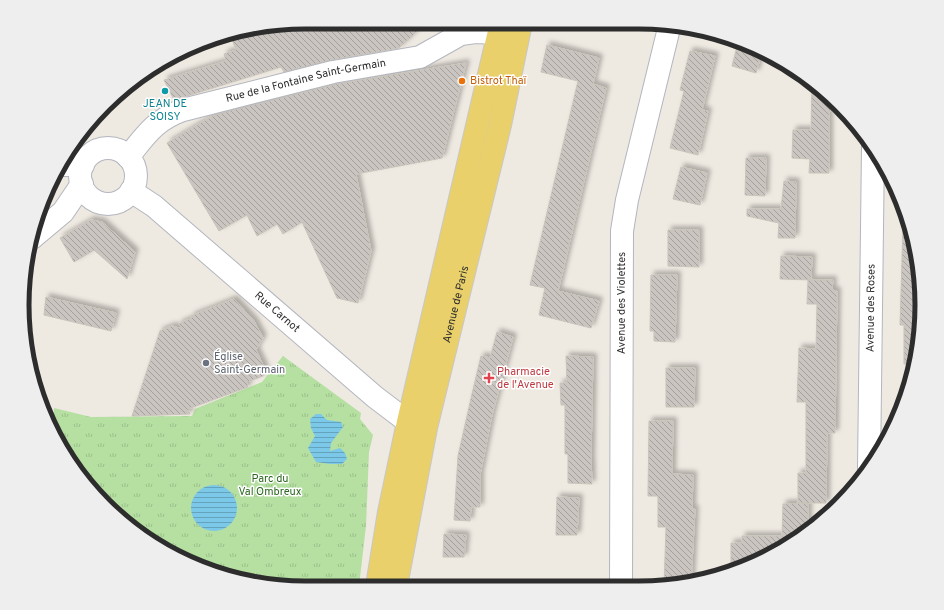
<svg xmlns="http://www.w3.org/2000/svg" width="944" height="610" font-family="Overpass,sans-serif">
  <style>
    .park { fill: url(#park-tufts) }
    .water { fill: url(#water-rules) }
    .building { fill: url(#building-back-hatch); stroke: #c9c4ba; filter: url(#shadow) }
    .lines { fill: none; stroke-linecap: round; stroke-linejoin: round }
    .minor-casing { stroke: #b4b6bf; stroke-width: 24 }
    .major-casing { stroke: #c8c8c8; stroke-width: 24 }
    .minor { stroke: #fff; stroke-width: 22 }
    .major { stroke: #e9d06a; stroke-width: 22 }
    .food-dot { fill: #e8710a; stroke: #fff; stroke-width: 1.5 }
    .culture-dot { fill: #0f9aa8; stroke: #fff; stroke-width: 1.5 }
    .worship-dot { fill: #6b7280; stroke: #fff; stroke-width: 1.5 }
    .health-dot { fill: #e0444e; stroke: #fff; stroke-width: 1.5 }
    .labels { text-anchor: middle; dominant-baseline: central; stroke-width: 3; stroke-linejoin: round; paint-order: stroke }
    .street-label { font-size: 11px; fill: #2d2d2d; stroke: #fff }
    .food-label { font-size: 11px; fill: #c56008; stroke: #fff; text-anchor: start }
    .culture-label { font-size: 11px; fill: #0d838f; stroke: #fff }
    .worship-label { font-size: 11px; fill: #5b616d; stroke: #fff; text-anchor: start }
    .health-label { font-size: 11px; fill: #be3a42; stroke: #fff; text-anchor: start }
    .park-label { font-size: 11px; fill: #2c6820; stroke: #fff }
    .rim { fill: none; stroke: #2d2d2d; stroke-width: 5 }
  </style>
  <defs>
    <pattern id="park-tufts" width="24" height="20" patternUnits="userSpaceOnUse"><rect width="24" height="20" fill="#b5e0a1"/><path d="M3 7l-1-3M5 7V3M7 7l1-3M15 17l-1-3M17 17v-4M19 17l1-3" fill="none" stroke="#9cc08b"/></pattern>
    <pattern id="water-rules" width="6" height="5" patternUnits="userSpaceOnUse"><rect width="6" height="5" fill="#7bc8e9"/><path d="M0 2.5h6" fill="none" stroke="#65a3bd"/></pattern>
    <pattern id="building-back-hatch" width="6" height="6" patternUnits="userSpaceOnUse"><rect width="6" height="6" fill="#cac5c0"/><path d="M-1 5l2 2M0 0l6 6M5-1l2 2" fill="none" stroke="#a4a09c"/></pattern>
    <filter id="shadow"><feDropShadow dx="3.5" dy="-3.5" stdDeviation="2" flood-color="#0004"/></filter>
  </defs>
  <rect width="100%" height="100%" fill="#eee9e1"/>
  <path class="park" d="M 283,356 L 361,413 L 360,419 L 373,435 L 369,452 L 366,526 L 359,586 L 268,586 L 196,566 L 119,518 L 70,462 L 54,428 L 54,408 L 91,417 L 192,416 L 195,409 L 262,382 Z"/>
  <path class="water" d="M 316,414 L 321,414 L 327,420 L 341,422 L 343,427 L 331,443 L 330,451 L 340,448 L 345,453 L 347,459 L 342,464 L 330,464 L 316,462 L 308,448 L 315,436 L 311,428 L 310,419 Z
    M191 508a23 23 0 1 1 46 0a23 23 0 1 1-46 0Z"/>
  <path class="building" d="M 347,22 L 426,23 L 399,48 L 331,60 L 284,72 L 281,67 L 174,100 L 164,80 L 226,61 L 224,54 L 236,50 L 230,34 L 294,24 L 297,32 Z
    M 738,43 L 762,51 L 756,73 L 732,66 Z
    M 547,45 L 599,58 L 593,84 L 606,88 L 558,291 L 599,301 L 591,328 L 539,315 L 545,288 L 530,285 L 578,81 L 541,72 Z
    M 690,51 L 715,56 L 702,110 L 708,111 L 698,155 L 670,148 L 684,91 L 680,90 Z
    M 466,63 L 442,158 L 356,174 L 371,251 L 358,303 L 337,298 L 302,222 L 283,234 L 277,224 L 257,236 L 247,215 L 219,231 L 167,143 L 214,115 L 336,84 Z
    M 812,83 L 832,99 L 831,111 L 829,111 L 829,173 L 809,173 L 810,159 L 792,158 L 793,130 L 811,130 Z
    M 746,158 L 766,158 L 765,196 L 745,195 Z
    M 681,167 L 707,173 L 700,205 L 673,199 Z
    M 784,181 L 796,182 L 795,238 L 778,238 L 779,223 L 747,216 L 747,209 L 781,209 Z
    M 91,220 L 102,222 L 135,252 L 127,279 L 94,250 L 74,262 L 60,238 Z
    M 903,226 L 910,226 L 912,232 L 921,286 L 920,342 L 914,364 L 904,364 L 904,325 L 900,325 Z
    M 668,230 L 699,230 L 699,267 L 668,266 Z
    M 781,256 L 812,257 L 811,280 L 780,279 Z
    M 651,275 L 677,275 L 675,342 L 654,341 L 654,331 L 650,331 Z
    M 808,280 L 833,280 L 832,290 L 837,291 L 835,433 L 827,433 L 826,503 L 798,503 L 798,473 L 806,473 L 806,402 L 797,402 L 799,348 L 816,349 L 817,304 L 807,304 Z
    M 46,297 L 116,313 L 111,331 L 44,315 Z
    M 234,299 L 254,321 L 263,338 L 256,350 L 265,369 L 263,376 L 247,382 L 248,387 L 188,409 L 190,414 L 132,416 L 160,331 L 172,326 L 183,329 L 178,324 L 192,318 L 191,316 Z
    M 497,332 L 513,337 L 492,415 L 480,475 L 480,507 L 471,507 L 470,521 L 454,520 L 458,456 L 472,394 L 481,356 L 490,358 Z
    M 566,356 L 593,357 L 591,458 L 592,484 L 568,483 L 568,454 L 565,454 L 565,405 L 561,405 L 560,383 L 567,383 Z
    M 666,368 L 695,368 L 694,407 L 666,407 Z
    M 649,421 L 673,421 L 672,474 L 693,475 L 692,509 L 695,509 L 691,582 L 664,586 L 666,527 L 658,527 L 658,496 L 648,496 Z
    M 557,497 L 579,498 L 577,535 L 556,535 Z
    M 808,503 L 808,532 L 800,536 L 782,536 L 783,504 Z
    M 444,534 L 466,535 L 464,557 L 443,557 Z
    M 742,536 L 791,536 L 791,542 L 776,551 L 756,552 L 756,562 L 749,565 L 731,564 L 731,543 L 742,543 Z"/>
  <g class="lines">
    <defs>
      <g id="minor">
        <circle cx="108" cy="176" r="28"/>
        <path id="s1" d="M 128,157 C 146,135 155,120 183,110 L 333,72 L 420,57 L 461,34 L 475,32 L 498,33"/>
        <path d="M 63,165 L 83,165"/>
        <path id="s2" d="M 131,191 L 154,206 L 375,397 L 408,422 L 425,428"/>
        <path d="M 32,238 L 63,212 L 82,184"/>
        <path id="s3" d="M 869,468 L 873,148"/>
        <path id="s4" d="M 621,587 L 622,231 L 627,200 L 670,24"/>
      </g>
      <g id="major">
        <path d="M 377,586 L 389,512 L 408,422 L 501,23"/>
        <path id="s5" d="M 396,586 L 426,428 L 500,125 L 521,23"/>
      </g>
    </defs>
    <use href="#minor" class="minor-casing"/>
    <use href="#major" class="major-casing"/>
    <use href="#minor" class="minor"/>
    <use href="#major" class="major"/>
  </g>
  <circle class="food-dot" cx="462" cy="81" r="4"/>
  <circle class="culture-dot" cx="165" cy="91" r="4"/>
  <circle class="worship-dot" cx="206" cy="363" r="4"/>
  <path class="health-dot" d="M487 372h4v4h4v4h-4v4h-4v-4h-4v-4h4z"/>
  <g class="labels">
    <g class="street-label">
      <text stroke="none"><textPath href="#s1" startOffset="200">Rue de la Fontaine Saint-Germain</textPath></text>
      <text stroke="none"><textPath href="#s4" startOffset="284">Avenue des Violettes</textPath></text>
      <text stroke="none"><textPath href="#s5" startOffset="288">Avenue de Paris</textPath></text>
      <text stroke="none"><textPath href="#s3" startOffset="160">Avenue des Roses</textPath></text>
      <text stroke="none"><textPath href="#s2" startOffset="190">Rue Carnot</textPath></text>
    </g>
    <g class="food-label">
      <text x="470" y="81">Bistrot Thaï</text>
    </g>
    <g class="culture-label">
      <text x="165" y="104">JEAN DE<tspan x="165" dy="13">SOISY</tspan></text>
    </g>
    <g class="worship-label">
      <text x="214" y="357">Église<tspan x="214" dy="13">Saint-Germain</tspan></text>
    </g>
    <g class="health-label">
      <text x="497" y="372">Pharmacie<tspan x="497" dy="13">de l'Avenue</tspan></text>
    </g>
    <g class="park-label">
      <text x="270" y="479">Parc du<tspan x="270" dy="13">Val Ombreux</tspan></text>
    </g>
  </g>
  <path d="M0 0H944V610H0ZM305 29H639A276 276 0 0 1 915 305V305A276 276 0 0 1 639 581H305A276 276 0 0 1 29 305V305A276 276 0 0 1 305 29Z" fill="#eee" fill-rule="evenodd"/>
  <path class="rim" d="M305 29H639A276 276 0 0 1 915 305V305A276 276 0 0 1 639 581H305A276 276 0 0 1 29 305V305A276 276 0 0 1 305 29Z"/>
</svg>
